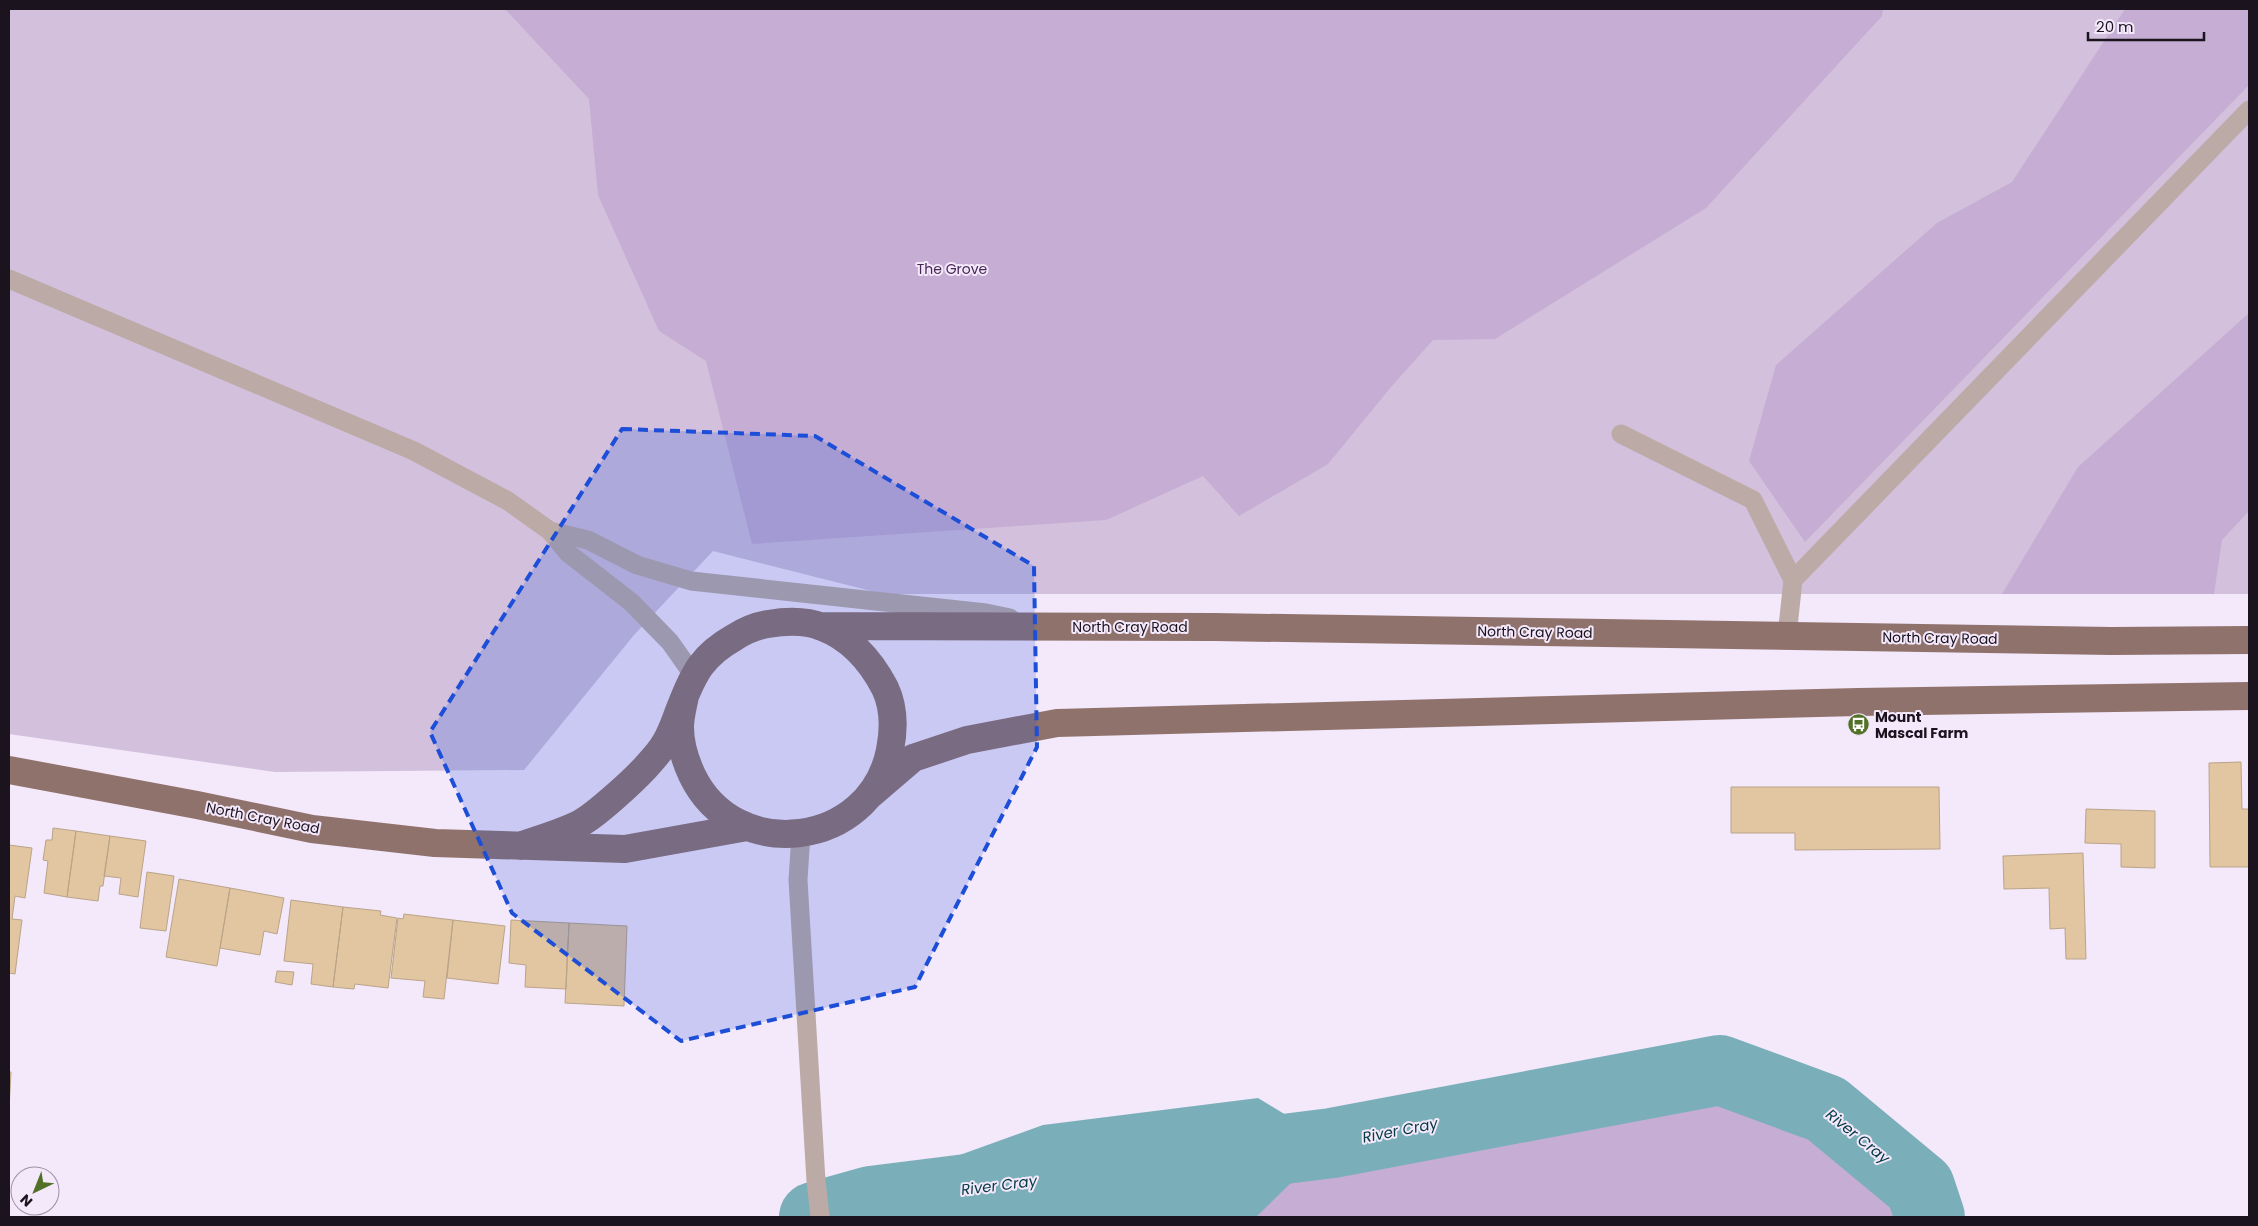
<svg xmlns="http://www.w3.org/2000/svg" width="2258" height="1226" font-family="Poppins,sans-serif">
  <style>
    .green { fill: #d2c0dc }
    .forest { fill: #c5add3 }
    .water { fill: #7aafba }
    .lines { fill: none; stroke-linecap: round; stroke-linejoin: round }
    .river { stroke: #7aafba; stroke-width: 70 }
    .building { fill: #e2c5a1; stroke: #baa488 }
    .service { stroke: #bcaaa7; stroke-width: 19 }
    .primary { stroke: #90726c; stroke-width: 28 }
    .marked { fill: #1d4ed8; fill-opacity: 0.2; stroke: #1d4ed8; stroke-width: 4; stroke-dasharray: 10 6; stroke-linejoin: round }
    .labels { text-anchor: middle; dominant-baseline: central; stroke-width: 4; stroke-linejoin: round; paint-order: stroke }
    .park-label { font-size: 14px; fill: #462655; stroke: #f4e8fb }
    .street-label { font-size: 14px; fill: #1b141f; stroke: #f4e8fb }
    .poi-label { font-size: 14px; font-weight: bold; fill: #1b141f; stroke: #f4e8fb; text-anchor: start }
    .water-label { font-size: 15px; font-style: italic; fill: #043a42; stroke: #f4e8fb }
  </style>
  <rect width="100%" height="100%" fill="#f4e8fb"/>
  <path class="green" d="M 9,9 L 2249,9 L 2249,594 L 883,594 L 713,551 L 634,635 L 524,770 L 275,772 L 9,734 Z"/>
  <path class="forest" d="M 505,9 L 1883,9 L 1882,16 L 1706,208 L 1495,339 L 1433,340 L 1391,387 L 1328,464 L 1239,516 L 1203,476 L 1106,520 L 752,544 L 706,361 L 659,331 L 598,195 L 589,99 Z
    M 2125,9 L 2249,9 L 2249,85 L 1805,542 L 1749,461 L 1776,365 L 1937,223 L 2012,182 Z
    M 2249,313 L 2249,511 L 2222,540 L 2214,594 L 2002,594 L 2078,467 Z
    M 1720,1070 L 1826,1109 L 1920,1187 L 1930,1217 L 820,1217 L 819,1212 L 871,1201 L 1332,1143 Z"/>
  <path class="water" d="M 1258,1098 L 1332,1143 L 1256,1217 L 881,1217 L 874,1214 L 868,1188 L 1043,1125 Z"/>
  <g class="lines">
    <path class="river" d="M 1237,1155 L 1332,1143 L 1720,1070 L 1826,1109 L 1920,1187 L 1930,1217
      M 814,1217 L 871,1201 L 967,1189"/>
  </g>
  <path class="building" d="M 2241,762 L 2242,809 L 2249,809 L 2249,867 L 2210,867 L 2209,763 Z
    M 1731,787 L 1939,787 L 1940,849 L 1795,850 L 1795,833 L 1731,833 Z
    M 2086,809 L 2155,811 L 2155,868 L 2121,867 L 2121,844 L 2085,843 Z
    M 53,828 L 76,831 L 67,897 L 44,893 L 48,861 L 43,860 L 46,840 L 52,840 Z
    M 76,831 L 110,836 L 103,886 L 100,886 L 98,901 L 67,897 Z
    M 110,836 L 146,841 L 138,897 L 119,894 L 121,878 L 104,876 Z
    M 9,845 L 32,848 L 25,898 L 15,896 L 12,919 L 22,920 L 15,974 L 9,973 Z
    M 2083,853 L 2086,959 L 2066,959 L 2065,928 L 2050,929 L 2049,888 L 2004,889 L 2003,856 Z
    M 147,872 L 174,876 L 166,931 L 140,928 Z
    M 179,879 L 230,888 L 217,966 L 166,957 Z
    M 230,888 L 284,898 L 277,934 L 264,931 L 260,955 L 220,948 Z
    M 291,900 L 343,907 L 333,987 L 311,984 L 313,964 L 284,961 Z
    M 343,907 L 381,911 L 380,915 L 397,918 L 388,988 L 355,984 L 354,989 L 333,987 Z
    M 404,914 L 453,920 L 444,999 L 423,997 L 425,981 L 391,978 L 398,918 L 403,919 Z
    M 453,920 L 505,926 L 498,984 L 447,978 Z
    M 511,920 L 569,923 L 566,989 L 525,987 L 526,965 L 509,963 Z
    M 569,923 L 627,926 L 624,1006 L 565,1003 Z
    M 277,971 L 294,972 L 292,985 L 275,982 Z
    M 9,1072 L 11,1072 L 9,1109 Z"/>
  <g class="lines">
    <path class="service" d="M 9,279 L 414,451 L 508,501 L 550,531 L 568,553 L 631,602 L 670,642 L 694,676
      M 1621,434 L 1753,500 L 1793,580
      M 550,531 L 588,540 L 637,565 L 691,581 L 986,613 L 1010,618
      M 1787,636 L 1793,580 L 2249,110
      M 801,834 L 798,880 L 816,1181 L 820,1217"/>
    <path class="primary" d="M 821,626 L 1215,627 L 2111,641 L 2249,640
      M 9,770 L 197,805 L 312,829 L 435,843 L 625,849 L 747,827
      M 871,794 L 913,758 L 967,740 L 1057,723 L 1858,702 L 2249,696
      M 520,846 C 539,839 561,833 579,824 C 595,816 633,781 645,768 C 652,760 660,752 665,743 C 672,732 676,718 681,706 C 694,672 703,655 735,637 C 746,630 755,626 768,624 C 786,621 805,620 822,627 C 851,638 871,661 885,688 C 894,707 894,730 890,750 C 871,848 735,865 692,775 C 685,760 680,744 680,727 C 680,717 683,706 685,696"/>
  </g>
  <path class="marked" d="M 622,429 L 815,436 L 1034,566 L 1037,747 L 915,987 L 681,1041 L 512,913 L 430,732 Z"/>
  <defs>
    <symbol id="bus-disc" viewBox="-11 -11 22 22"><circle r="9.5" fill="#527128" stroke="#f4e8fb"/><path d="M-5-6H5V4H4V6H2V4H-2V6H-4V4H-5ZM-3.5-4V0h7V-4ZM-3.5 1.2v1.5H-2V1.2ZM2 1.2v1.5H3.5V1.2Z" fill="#fff"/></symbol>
  </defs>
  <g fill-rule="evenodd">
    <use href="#bus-disc" x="1846" y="712" width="25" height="25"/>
  </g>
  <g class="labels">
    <g class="park-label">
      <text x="952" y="269">The Grove</text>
    </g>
    <g class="street-label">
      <text x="1130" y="627">North Cray Road</text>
      <text transform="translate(1535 632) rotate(1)">North Cray Road</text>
      <text transform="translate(1940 638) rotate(1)">North Cray Road</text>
      <text transform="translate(263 818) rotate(11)">North Cray Road</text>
    </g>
    <g class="poi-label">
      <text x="1875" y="717">Mount<tspan x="1875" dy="16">Mascal Farm</tspan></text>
    </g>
    <g class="water-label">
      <text transform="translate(1400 1130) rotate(-11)">River Cray</text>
      <text transform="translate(1858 1136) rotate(39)">River Cray</text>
      <text transform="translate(999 1185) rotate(-7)">River Cray</text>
    </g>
  </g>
  <rect width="2258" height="1226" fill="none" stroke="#1b141f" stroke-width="20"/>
  <g transform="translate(35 1191) rotate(223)"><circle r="24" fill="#f4e8fb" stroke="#9d93a3"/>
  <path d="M0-4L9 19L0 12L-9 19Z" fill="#527128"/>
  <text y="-8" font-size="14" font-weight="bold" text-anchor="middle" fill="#1b141f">N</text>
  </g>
  <path d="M2088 32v8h116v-8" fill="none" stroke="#1b141f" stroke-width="2.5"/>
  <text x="2096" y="32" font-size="15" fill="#1b141f" stroke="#f4e8fb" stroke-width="4" paint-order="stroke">20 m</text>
</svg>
